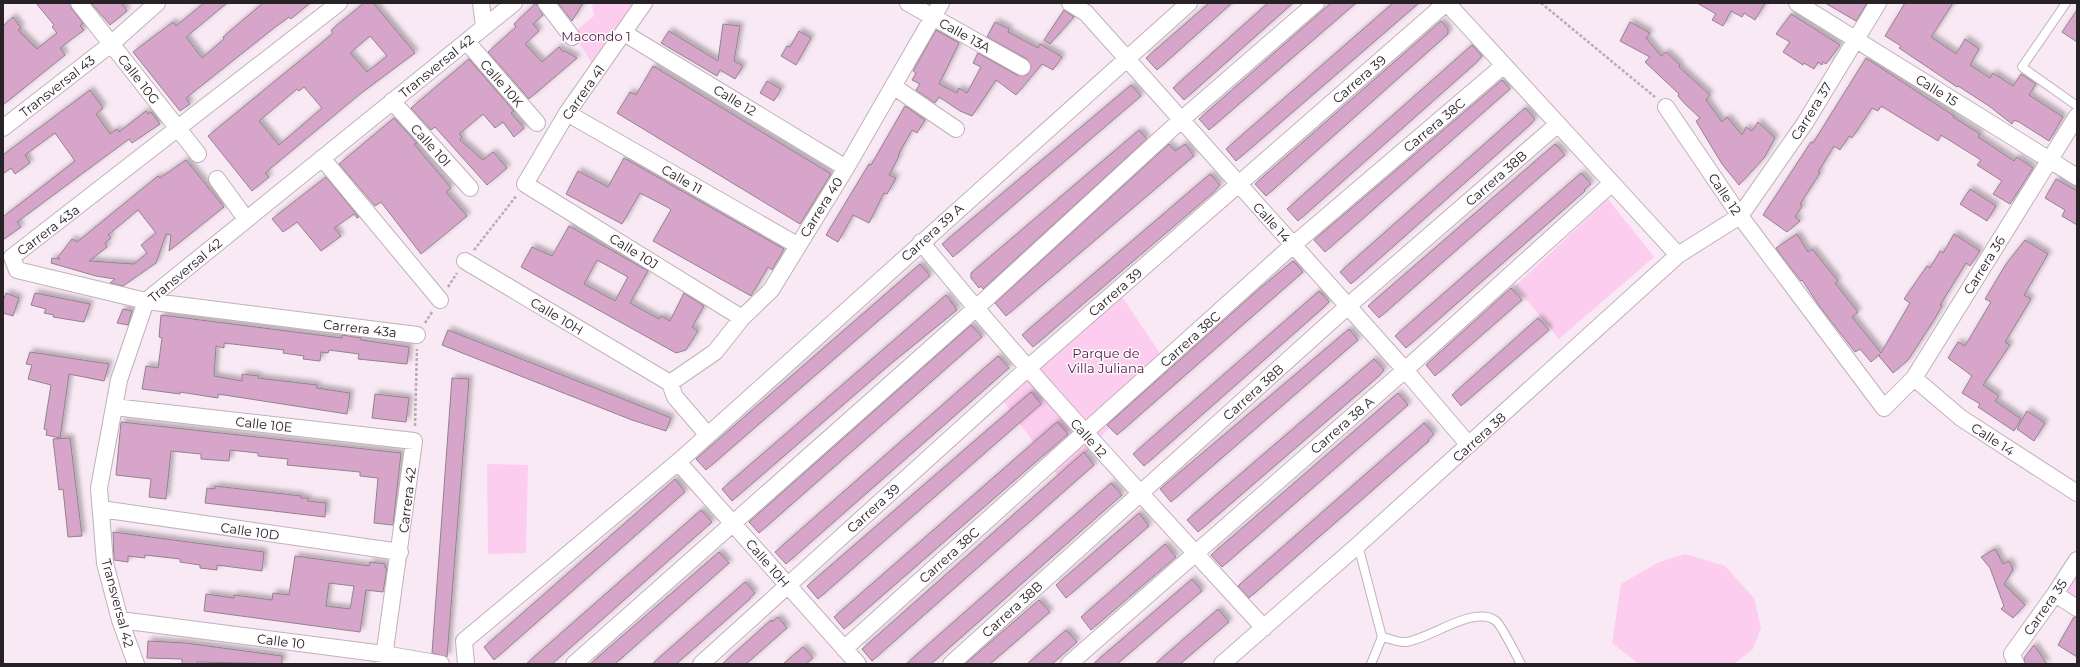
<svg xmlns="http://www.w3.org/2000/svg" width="2080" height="667" font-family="Montserrat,sans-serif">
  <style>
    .green { fill: #fccdef }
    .building { fill: #d8a5ca; stroke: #91838d; fill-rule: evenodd; filter: url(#shadow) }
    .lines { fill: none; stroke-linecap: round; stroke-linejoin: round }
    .lane-casing { stroke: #c0b1bc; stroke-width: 10 }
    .street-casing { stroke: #c0b1bc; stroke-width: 18 }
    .path { stroke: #b8abb4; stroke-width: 2.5; stroke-dasharray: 3 2; stroke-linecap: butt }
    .lane { stroke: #fff; stroke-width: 8 }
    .street { stroke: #fff; stroke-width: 16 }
    .labels { text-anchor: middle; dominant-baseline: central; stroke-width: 3; stroke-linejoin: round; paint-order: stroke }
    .street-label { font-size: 13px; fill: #272226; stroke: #fefbfd }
    .park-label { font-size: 13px; fill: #511646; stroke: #fefbfd }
  </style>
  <defs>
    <filter id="shadow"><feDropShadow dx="3.5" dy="-3.5" stdDeviation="2" flood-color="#0004"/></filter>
  </defs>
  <rect width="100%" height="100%" fill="#f9e9f4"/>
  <path class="green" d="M 592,3 L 640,3 L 594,68 C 588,55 579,45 574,32 L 594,16 Z
    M 1608,199 L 1654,257 L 1559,339 L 1515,286 Z
    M 1112,282 L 1168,365 L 1061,480 L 1004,402 Z
    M 487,464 L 528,465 L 526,553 L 488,554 Z
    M 1685,554 L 1725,566 L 1754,598 L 1761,628 L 1753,649 L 1734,664 L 1639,664 L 1612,643 L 1621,584 L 1659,562 Z
    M 2077,575 L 2077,599 L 2065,591 Z"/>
  <path class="building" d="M 36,3 L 70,3 L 72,9 L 83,23 L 80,26 L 84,30 L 60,48 L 65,55 L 3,105 L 3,26 L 13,17 L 21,28 L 18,30 L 37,49 L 57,33 L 52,27 L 54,25 Z
    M 91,3 L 121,3 L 127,11 L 110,25 Z
    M 204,3 L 227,3 L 186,37 L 202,58 L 224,39 L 223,37 L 263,3 L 310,3 L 291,19 L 289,17 L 274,28 L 186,98 L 190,104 L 180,111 L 133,52 L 173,22 L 176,26 Z
    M 364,3 L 373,3 L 415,53 L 360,94 L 265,173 L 269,177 L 252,191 L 208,136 L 319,45 L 333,33 L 331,30 ZM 370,36 L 387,56 L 367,72 L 350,53 ZM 304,87 L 322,108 L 279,145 L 259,121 L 297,89 L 299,91 Z
    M 536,3 L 543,15 L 533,24 L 539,31 L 525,44 L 542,62 L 559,47 L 563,52 L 565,51 L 577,58 L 529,99 L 488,52 L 516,27 L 514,24 Z
    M 558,3 L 583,3 L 572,21 Z
    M 1209,3 L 1232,3 L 1157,70 L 1146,58 Z
    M 1268,3 L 1293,3 L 1184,100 L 1173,88 Z
    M 1331,3 L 1356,3 L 1209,130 L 1199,119 Z
    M 1393,3 L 1419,3 L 1236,161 L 1226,149 Z
    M 1697,3 L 1765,3 L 1755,20 L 1744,13 L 1742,17 L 1731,11 L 1723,26 L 1712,20 L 1716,14 Z
    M 1825,3 L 1867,3 L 1856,21 Z
    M 1905,3 L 1953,3 L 1931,37 L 1956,54 L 1965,39 L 1979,49 L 1970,65 L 1990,78 L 1993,73 L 2013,86 L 2021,74 L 2036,84 L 2029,95 L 2063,117 L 2049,141 L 2019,122 L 2014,120 L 2012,124 L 1989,106 L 1958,86 L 1957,87 L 1899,48 L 1901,46 L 1885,36 Z
    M 1064,10 L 1074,17 L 1050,44 L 1044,40 Z
    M 2077,10 L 2077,42 L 2062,32 Z
    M 1791,14 L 1840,45 L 1826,64 L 1823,62 L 1822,65 L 1818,62 L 1814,69 L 1804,63 L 1803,65 L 1783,52 L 1790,42 L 1776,34 Z
    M 1441,21 L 1448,29 L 1448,34 L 1266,196 L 1255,184 Z
    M 995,22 L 1009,29 L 1008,32 L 1038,48 L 1040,44 L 1062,57 L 1053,70 L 1042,64 L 1016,95 L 996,80 L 972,116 L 960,111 L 939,97 L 935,103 L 916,90 L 920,84 L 912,80 L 916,73 L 913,71 L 936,30 L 959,43 L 939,84 L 957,93 L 959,88 L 967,93 L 981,67 L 973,63 L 978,53 L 1017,75 L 1027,75 L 1031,67 L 1027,59 L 987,37 Z
    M 1630,22 L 1650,33 L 1646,38 L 1661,56 L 1666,52 L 1680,65 L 1679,67 L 1710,95 L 1706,100 L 1722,122 L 1727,117 L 1742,135 L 1746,127 L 1752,131 L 1758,122 L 1775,138 L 1764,158 L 1739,185 L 1722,164 L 1696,121 L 1700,118 L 1685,104 L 1678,96 L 1679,94 L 1645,62 L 1650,57 L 1620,41 Z
    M 723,24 L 740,26 L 734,61 L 743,66 L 735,79 L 720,70 L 717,76 L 661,43 L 669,31 L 718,61 Z
    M 799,31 L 811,38 L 796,65 L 781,56 L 787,46 L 790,47 Z
    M 1472,45 L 1482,56 L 1477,62 L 1298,221 L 1287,209 Z
    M 1866,58 L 1954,116 L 1953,117 L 1980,134 L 1978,137 L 2014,161 L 2017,157 L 2033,168 L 2010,204 L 1993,194 L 2002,181 L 1977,165 L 1981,160 L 1941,135 L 1938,141 L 1881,106 L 1878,111 L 1872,108 L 1852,138 L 1849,136 L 1840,150 L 1834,146 L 1818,172 L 1820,173 L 1800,204 L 1802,206 L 1795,217 L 1800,221 L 1787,232 L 1763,215 L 1811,142 L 1813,143 Z
    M 469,59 L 514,111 L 511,113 L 524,128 L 514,137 L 503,122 L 495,128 L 483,114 L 459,134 L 462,137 L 460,140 L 483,160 L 493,152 L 507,168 L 487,185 L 435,127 L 431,130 L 411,108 Z
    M 653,66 L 831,174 L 800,224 L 617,113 L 630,92 L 636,95 Z
    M 1502,80 L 1510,89 L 1325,252 L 1314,240 Z
    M 767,81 L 781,89 L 774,101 L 760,93 Z
    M 1131,85 L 1141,96 L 953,257 L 942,244 Z
    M 90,90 L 103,108 L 96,114 L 110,134 L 117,129 L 119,132 L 146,111 L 148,114 L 151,112 L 160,124 L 132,143 L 129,139 L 17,222 L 21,227 L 3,240 L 3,217 L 75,161 L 55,133 L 25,155 L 30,163 L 15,174 L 11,168 L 3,174 L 3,155 Z
    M 905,106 L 925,120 L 917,133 L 912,130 L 898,155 L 899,156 L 889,175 L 896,178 L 887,194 L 884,193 L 869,223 L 853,215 L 838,242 L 826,235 L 869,164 L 871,165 Z
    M 1525,108 L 1535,119 L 1530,125 L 1351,284 L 1340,272 Z
    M 394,118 L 417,143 L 414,144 L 451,188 L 446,192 L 467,216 L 421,254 L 381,202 L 375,206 L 339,164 Z
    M 1139,130 L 1147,139 L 983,289 L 981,286 L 979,288 L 971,278 L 971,273 Z
    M 1169,144 L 1175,151 L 1185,144 L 1194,156 L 1006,316 L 995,303 Z
    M 1555,144 L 1565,155 L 1379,318 L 1368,306 Z
    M 624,158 L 784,249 L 772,270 L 768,267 L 751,296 L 653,241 L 671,210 L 669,208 L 640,193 L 622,224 L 566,194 L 578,171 L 608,187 Z
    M 186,160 L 224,207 L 169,251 L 171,235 L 166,234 L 156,263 L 123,286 L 110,283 L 115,279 L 96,276 L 51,263 L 52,258 L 60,259 L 58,257 L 72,239 L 77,242 L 158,176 L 160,178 ZM 138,210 L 156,233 L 141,245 L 147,253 L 134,264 L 89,261 L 107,247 L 105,243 L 111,238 L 108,235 Z
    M 1581,173 L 1591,184 L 1584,190 L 1585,191 L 1406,348 L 1395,336 Z
    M 1210,174 L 1220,185 L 1214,192 L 1033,347 L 1022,335 Z
    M 326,177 L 359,217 L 357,218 L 354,214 L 334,228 L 341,236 L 321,251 L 297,222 L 283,232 L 272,219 Z
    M 2056,179 L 2077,191 L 2077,225 L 2062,216 L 2065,210 L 2045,198 Z
    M 1970,189 L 1996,206 L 1987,221 L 1960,204 Z
    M 569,226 L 648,271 L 630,303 L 659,319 L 661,316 L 670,321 L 684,293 L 704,306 L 692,327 L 698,331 L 686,350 L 676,353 L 521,267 L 532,247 L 552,256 ZM 597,260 L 628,277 L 615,301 L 584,284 Z
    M 1797,234 L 1808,252 L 1812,249 L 1838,281 L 1835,283 L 1858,312 L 1852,317 L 1881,353 L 1910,303 L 1904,299 L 1927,266 L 1930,268 L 1940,251 L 1943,253 L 1954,234 L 1980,251 L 1970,266 L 1966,263 L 1940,305 L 1942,306 L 1934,320 L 1908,360 L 1893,373 L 1879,356 L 1880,354 L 1871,362 L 1860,349 L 1855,352 L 1820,307 L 1802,280 L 1801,281 L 1780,254 L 1776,248 Z
    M 2025,240 L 2048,254 L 2024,295 L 2031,299 L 2005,342 L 2010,345 L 1983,385 L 1999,396 L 1995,401 L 2021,419 L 2014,431 L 1978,407 L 1980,404 L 1962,393 L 1972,376 L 1948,358 L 1958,342 L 1965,346 L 1991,302 L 1985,299 L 2006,264 Z
    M 1293,261 L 1303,272 L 1117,435 L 1107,425 L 1259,289 Z
    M 920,264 L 930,276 L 706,470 L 696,459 Z
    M 1511,288 L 1522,300 L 1435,376 L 1426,365 Z
    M 1319,291 L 1329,302 L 1323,308 L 1144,466 L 1133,454 Z
    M 6,293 L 19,298 L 13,316 L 3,313 L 3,301 Z
    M 35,293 L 90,304 L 84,322 L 53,317 L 54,315 L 44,313 L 46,309 L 31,305 Z
    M 946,295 L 957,310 L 888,366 L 732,501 L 722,489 Z
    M 123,309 L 132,311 L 128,325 L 117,323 Z
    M 161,315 L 342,338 L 342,335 L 361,338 L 361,340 L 409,347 L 407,364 L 358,359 L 359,354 L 329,350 L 328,353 L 321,352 L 320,361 L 303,359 L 304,356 L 283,353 L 284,350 L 224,343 L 224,348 L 216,346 L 214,376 L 242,381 L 242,374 L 259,376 L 258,378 L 317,385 L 317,388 L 350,393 L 347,414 L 218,394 L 218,398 L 180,392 L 180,394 L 142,389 L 146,366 L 158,368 L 162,338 L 159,337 Z
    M 1538,318 L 1549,330 L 1461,406 L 1452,395 Z
    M 971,325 L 982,337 L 759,533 L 749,522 Z
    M 1349,329 L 1358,340 L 1171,502 L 1160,489 Z
    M 448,330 L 671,418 L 666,431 L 632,420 L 442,345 Z
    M 30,352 L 109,364 L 104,381 L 69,374 L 60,438 L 46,435 L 47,430 L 44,429 L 51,385 L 28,379 L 32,365 L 26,364 Z
    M 998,356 L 1009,368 L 786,564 L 775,552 Z
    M 1374,359 L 1384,370 L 1379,376 L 1198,532 L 1187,520 Z
    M 452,378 L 469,379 L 447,657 L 432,653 Z
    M 1031,392 L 1041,404 L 818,599 L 807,586 Z
    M 1398,393 L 1408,405 L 1222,567 L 1211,555 Z
    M 375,394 L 409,398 L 406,422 L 372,418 Z
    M 2027,411 L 2045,423 L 2034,441 L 2017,429 Z
    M 121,422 L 401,453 L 393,525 L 374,523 L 378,478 L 360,476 L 360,472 L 287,465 L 288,459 L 258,456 L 258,453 L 230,450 L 229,461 L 201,459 L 201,454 L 171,451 L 166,499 L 149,497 L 151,479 L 116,475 Z
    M 1057,422 L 1068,434 L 844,629 L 834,617 Z
    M 1424,423 L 1434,434 L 1428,440 L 1429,441 L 1249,598 L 1238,586 Z
    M 70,438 L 82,536 L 68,537 L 63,489 L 59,490 L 53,439 Z
    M 1084,452 L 1094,465 L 872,661 L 862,649 Z
    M 675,479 L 685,492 L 494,660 L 484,647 Z
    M 1111,483 L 1122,495 L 931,664 L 906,664 Z
    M 215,486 L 301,496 L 301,498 L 308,498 L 308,501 L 326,503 L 325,517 L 205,503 L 207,488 L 215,489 Z
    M 701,510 L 712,522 L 552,664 L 526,664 Z
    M 1139,513 L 1149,526 L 1066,598 L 1056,585 Z
    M 113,532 L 264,552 L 262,571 L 217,565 L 217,570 L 200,568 L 200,565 L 180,562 L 180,559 L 145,555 L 145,558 L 128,556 L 128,562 L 114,560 Z
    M 1165,544 L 1176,557 L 1091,630 L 1081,617 Z
    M 1995,549 L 2003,564 L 2009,561 L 2013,570 L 2004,584 L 2025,605 L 2013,618 L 2001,609 L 2004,606 L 1990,568 L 1981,557 Z
    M 719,552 L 729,563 L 615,664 L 590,664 Z
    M 295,556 L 369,566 L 370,562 L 385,564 L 385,568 L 387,568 L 383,592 L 366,590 L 360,632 L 204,611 L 206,594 L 234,598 L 234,595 L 272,600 L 273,593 L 289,595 ZM 329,583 L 354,586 L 350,609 L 326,606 Z
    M 1192,579 L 1202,591 L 1160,627 L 1117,664 L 1093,664 Z
    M 745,582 L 755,593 L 750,598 L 750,599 L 690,652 L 676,664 L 652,664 Z
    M 1039,600 L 1050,612 L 990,664 L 965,664 Z
    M 1218,609 L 1229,622 L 1180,664 L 1155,664 Z
    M 778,617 L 787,628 L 746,664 L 722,664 L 771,620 L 772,622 Z
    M 2074,617 L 2077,617 L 2077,657 L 2058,645 Z
    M 1066,630 L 1077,642 L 1052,664 L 1027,664 Z
    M 148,641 L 185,643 L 282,656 L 282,664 L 197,662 L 197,664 L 182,664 L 182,659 L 147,658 Z
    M 2034,645 L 2047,664 L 2025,664 L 2024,658 Z
    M 803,647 L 813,658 L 806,664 L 783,664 Z"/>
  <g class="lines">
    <defs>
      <path id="lane" d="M 2066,3 L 2022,67 L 2077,106
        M 1358,545 L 1382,637 L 1371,664
        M 1382,637 C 1389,638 1398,643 1406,642 C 1430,639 1475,604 1496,621 C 1502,626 1516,655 1521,664"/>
      <path id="street" d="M 79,3 L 198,154
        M 339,3 L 12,257 L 17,270 L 146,301 L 417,335
        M 481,3 L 484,26
        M 546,3 L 572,37
        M 644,3 L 567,113 L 525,184 L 742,318
        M 908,3 L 1022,67
        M 1070,3 L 1086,13 L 1405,370 L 1469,445
        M 1447,3 L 1678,255
        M 1797,3 L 2077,177
        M 624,33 L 846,168
        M 467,42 L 537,123
        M 893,86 L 956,129
        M 392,101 L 470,188
        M 1666,107 L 1740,216 L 1884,408 L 1914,378 L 2077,116
        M 567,113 L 797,245
        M 3,128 L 111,44 L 157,3
        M 322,158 L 440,300
        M 217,179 L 246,219
        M 921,242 C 1030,376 1148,501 1264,628
        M 465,261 L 670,383
        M 1914,378 L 1961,418 L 2077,493
        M 670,383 L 715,352 L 742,318 L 771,290 L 846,168 L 941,3
        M 670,383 L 675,397 L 707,434
        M 114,407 L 414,441 L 383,664
        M 678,462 L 858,664
        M 101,509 L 400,552
        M 2055,594 L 2077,608
        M 120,620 L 384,654 L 441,664
        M 844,649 L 1293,245 L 1504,65
        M 136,664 L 120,620 L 105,563 L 99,488 L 119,380 L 146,301 L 514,3
        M 466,664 L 464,641 L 678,462 L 1189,3
        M 574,664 L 975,309 L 1181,120 L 1316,3
        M 701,664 L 1028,368 L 1446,3
        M 951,664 L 1348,306 L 1558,124
        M 1069,664 L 1405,370 L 1612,183
        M 1222,664 L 1358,545 L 1678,255 L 1740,216 L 1805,123 L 1878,3
        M 2016,664 L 2012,654 L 2055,594 L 2077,560"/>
    </defs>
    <use href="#lane" class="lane-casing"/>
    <use href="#street" class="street-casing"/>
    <path class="path" d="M 1541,3 L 1655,97
      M 474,250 L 517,195
      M 448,287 L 457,273
      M 425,323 L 432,312
      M 415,426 L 417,349"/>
    <use href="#lane" class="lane"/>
    <use href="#street" class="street"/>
  </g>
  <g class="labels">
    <g class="street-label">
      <text transform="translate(965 35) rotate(29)">Calle 13A</text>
      <text transform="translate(436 66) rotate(-39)">Transversal 42</text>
      <text transform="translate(139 79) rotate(52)">Calle 10G</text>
      <text transform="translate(1359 79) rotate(-41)">Carrera 39</text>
      <text transform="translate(502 83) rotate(49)">Calle 10K</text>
      <text transform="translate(57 86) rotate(-38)">Transversal 43</text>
      <text transform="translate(1937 90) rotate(32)">Calle 15</text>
      <text transform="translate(583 92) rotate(-55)">Carrera 41</text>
      <text transform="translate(735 100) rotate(31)">Calle 12</text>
      <text transform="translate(1811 111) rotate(-58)">Carrera 37</text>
      <text transform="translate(1434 125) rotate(-40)">Carrera 38C</text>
      <text transform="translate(431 145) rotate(48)">Calle 10I</text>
      <text transform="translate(1496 178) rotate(-41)">Carrera 38B</text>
      <text transform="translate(682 179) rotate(30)">Calle 11</text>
      <text transform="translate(1725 194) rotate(56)">Calle 12</text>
      <text transform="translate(821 207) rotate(-58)">Carrera 40</text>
      <text transform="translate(1272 222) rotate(48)">Calle 14</text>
      <text transform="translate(48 230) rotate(-37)">Carrera 43a</text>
      <text transform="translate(932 232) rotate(-42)">Carrera 39 A</text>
      <text transform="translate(634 251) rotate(32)">Calle 10J</text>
      <text transform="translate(1984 265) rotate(-58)">Carrera 36</text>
      <text transform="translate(185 270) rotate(-40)">Transversal 42</text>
      <text transform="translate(1115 292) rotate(-41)">Carrera 39</text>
      <text transform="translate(557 316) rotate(31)">Calle 10H</text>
      <text transform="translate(360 328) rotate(7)">Carrera 43a</text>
      <text transform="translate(1190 339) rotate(-42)">Carrera 38C</text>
      <text transform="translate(1253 392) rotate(-42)">Carrera 38B</text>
      <text transform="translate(264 424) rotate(6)">Calle 10E</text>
      <text transform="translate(1342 425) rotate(-41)">Carrera 38 A</text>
      <text transform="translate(1479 437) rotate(-42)">Carrera 38</text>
      <text transform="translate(1089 438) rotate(48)">Calle 12</text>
      <text transform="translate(1993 439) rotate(33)">Calle 14</text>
      <text transform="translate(407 500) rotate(-83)">Carrera 42</text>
      <text transform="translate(873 508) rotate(-42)">Carrera 39</text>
      <text transform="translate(250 531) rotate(8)">Calle 10D</text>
      <text transform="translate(949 555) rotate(-42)">Carrera 38C</text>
      <text transform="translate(768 563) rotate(49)">Calle 10H</text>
      <text transform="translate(118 603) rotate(75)">Transversal 42</text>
      <text transform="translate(2045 607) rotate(-55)">Carrera 35</text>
      <text transform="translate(1012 609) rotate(-42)">Carrera 38B</text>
      <text transform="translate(281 641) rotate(7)">Calle 10</text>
    </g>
    <g class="park-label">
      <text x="596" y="36">Macondo 1</text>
      <text x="1106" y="353">Parque de<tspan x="1106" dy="15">Villa Juliana</tspan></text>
    </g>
  </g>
  <rect width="2080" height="667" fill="none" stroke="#272226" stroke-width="8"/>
</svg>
